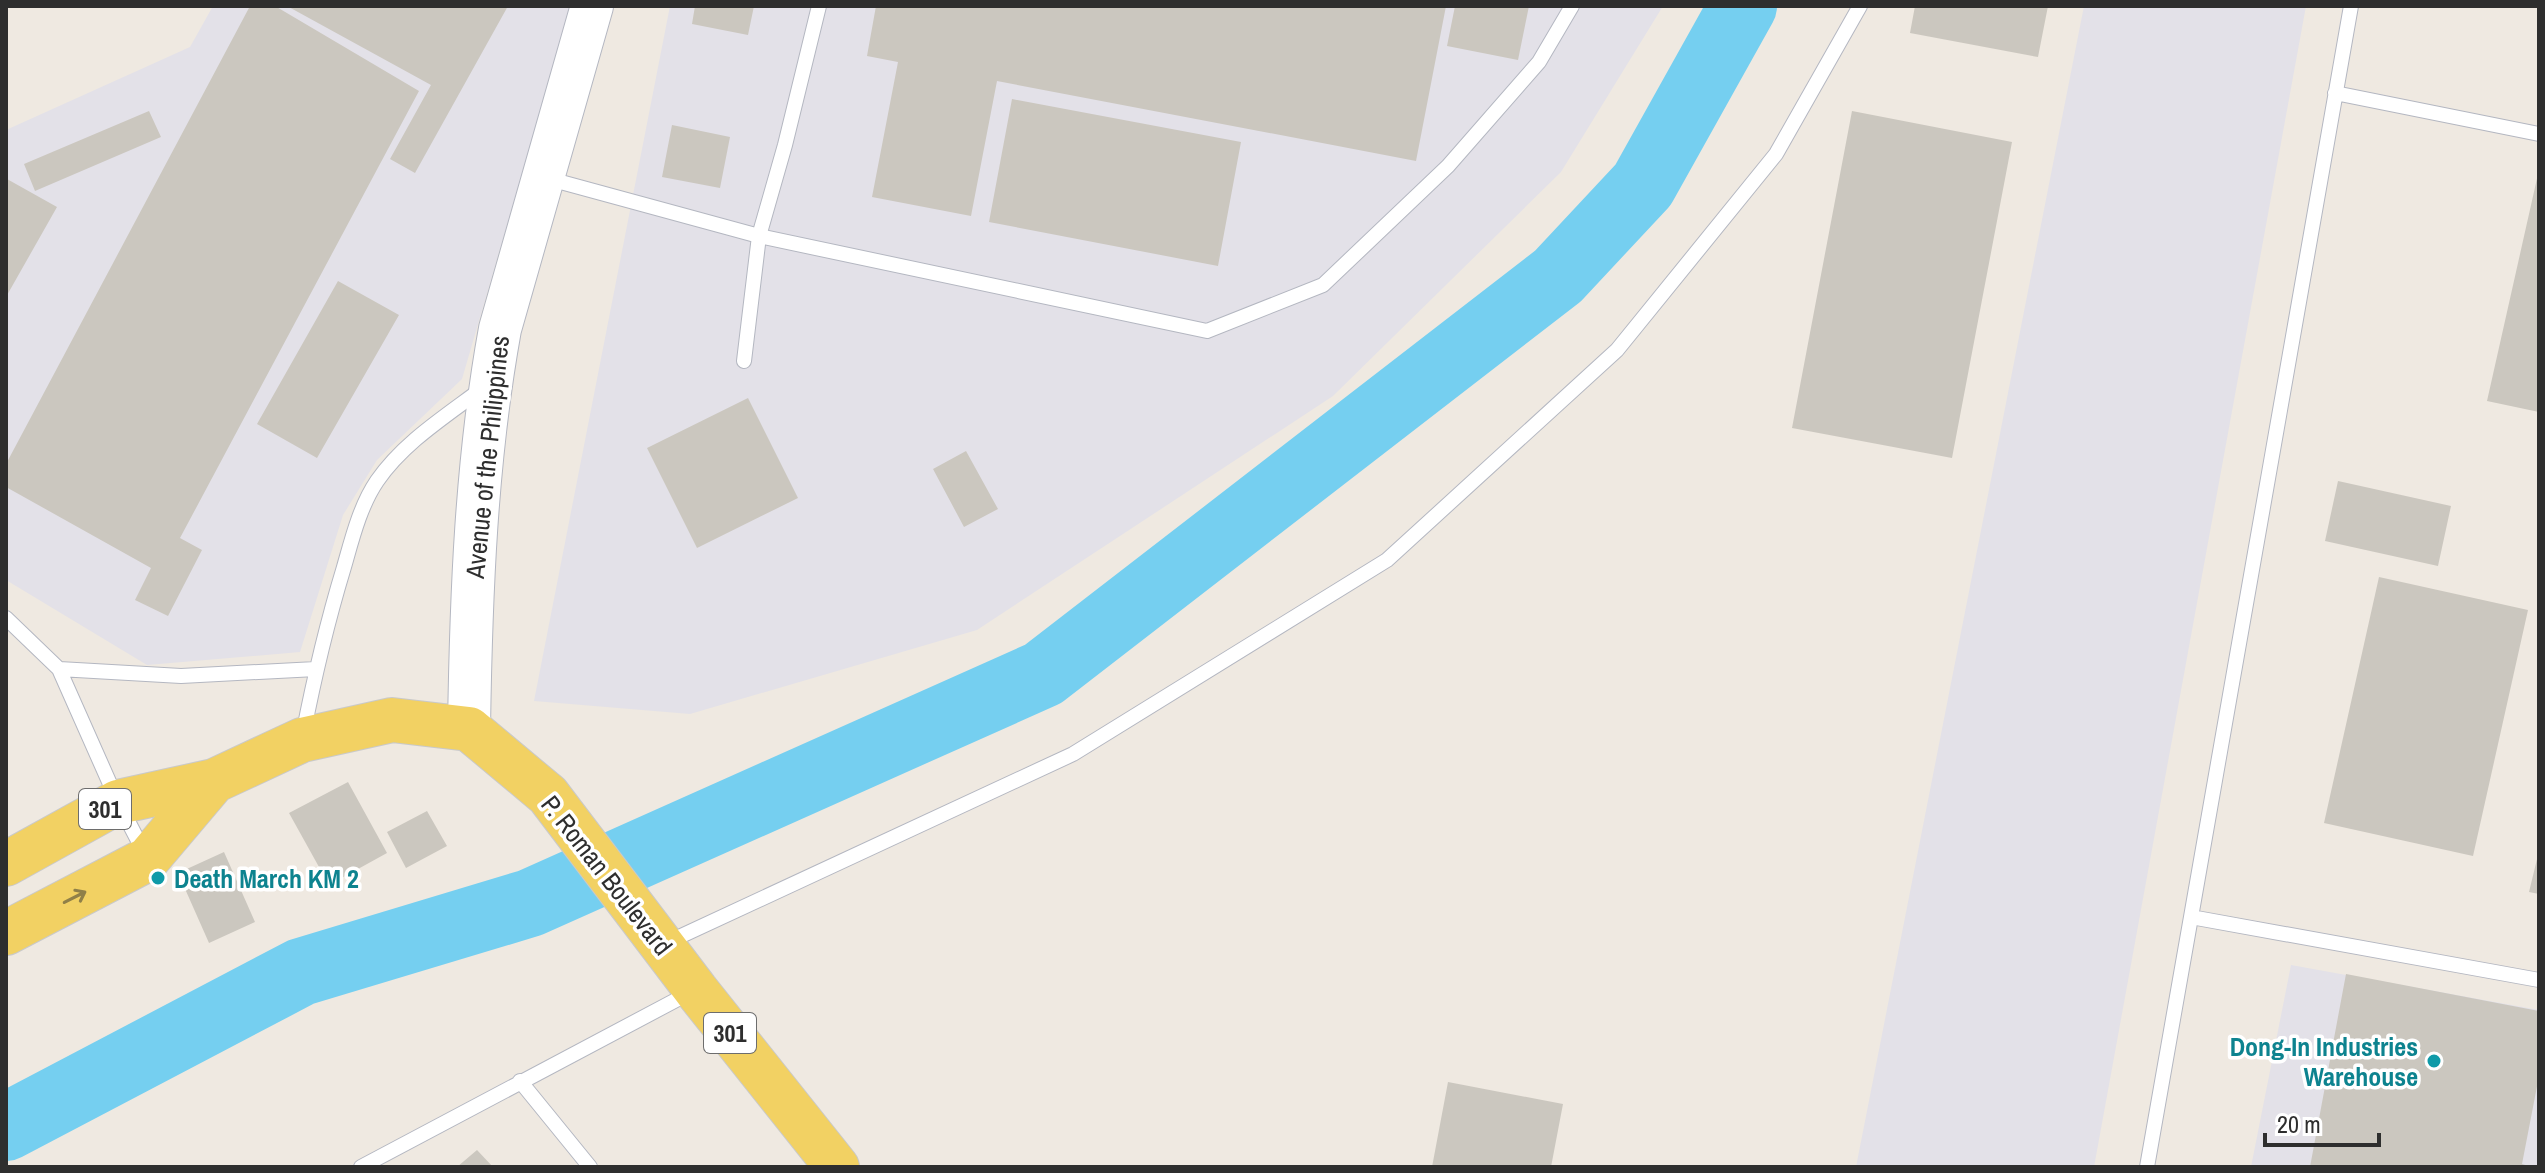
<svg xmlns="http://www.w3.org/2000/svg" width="2545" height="1173" font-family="'Archivo Narrow',sans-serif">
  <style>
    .industrial { fill: #e3e1e8 }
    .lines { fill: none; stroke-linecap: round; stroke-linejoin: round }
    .river { stroke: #75cff0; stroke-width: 68 }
    .building { fill: #cbc7bf }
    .service-casing { stroke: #b4b7c1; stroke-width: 16 }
    .secondary-casing { stroke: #b4b7c1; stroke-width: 44 }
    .primary-casing { stroke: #c9c9c9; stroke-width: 46 }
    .service { stroke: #fff; stroke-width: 14 }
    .secondary { stroke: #fff; stroke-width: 42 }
    .primary { stroke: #f2d163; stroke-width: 44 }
    .oneway { stroke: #908048 }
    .culture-dot { fill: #0f9aa8; stroke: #fff; stroke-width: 3 }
    .labels { text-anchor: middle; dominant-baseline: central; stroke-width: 7; stroke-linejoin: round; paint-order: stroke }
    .shield { fill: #fff; stroke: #6d6d6d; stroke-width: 2 }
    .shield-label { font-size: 24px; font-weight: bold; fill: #2e2e2e }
    .street-label { font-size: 26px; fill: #2e2e2e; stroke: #fff }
    .culture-label { font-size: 26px; font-weight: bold; fill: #0d838f; stroke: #fff; text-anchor: start }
  </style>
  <rect width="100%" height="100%" fill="#efe9e1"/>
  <path class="industrial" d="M 213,6 L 571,6 L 462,379 L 377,460 L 343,515 L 300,652 L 147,665 L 6,580 L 6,130 L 190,47 Z
    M 670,6 L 1663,6 L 1561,172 L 1333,396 L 977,630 L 690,714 L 534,701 Z
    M 2084,6 L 2306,6 L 2094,1167 L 1856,1167 Z
    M 2291,965 L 2539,1010 L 2539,1167 L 2251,1167 Z"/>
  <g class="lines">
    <path class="river" d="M 6,1127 L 301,972 L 530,903 L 1043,674 L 1558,276 L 1643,185 L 1743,6"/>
  </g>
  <path class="building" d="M 250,6 L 275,6 L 419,91 L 180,538 L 202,550 L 168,616 L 135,600 L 151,568 L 6,487 L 6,464 Z
    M 287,6 L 508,6 L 415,173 L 390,159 L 431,85 Z
    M 695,6 L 754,6 L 748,35 L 692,24 Z
    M 876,6 L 1446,6 L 1416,161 L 997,81 L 971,216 L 872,197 L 898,62 L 867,56 Z
    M 1455,6 L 1529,6 L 1518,60 L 1447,46 Z
    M 1915,6 L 2048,6 L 2038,57 L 1910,33 Z
    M 1012,99 L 1241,142 L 1218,266 L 989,222 Z
    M 149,111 L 161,137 L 35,191 L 24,164 Z
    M 1852,111 L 2012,142 L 1952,458 L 1792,428 Z
    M 672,125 L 730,137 L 720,188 L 662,177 Z
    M 2538,174 L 2539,175 L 2539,412 L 2487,401 Z
    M 7,179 L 57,207 L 6,297 L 6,181 Z
    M 338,281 L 399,315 L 317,458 L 257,424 Z
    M 748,398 L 798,498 L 697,548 L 647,448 Z
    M 966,451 L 998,509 L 964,527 L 933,469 Z
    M 2338,481 L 2451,506 L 2438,566 L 2325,541 Z
    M 2379,577 L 2528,610 L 2473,856 L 2324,823 Z
    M 348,782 L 387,853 L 329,885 L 289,813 Z
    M 427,811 L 447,846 L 406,868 L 387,832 Z
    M 224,852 L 255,922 L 209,943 L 178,873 Z
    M 2538,855 L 2539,855 L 2539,894 L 2529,892 Z
    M 2346,974 L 2539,1011 L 2539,1076 L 2522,1164 L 2532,1167 L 2310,1167 Z
    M 1448,1082 L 1563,1104 L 1551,1167 L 1432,1167 Z
    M 477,1150 L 493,1167 L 457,1167 Z"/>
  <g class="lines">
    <defs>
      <path id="service" d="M 2351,6 L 2191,917 L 2539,980
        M 2335,93 L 2539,134
        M 546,178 L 759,236 L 1207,331 L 1323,285 L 1448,166 L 1539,62 L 1572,6
        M 744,361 L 759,236 L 785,145 L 819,6
        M 6,618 L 59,669 L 118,802 L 144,852
        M 59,669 L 181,676 L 316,669
        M 303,735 C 314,678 327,623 344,567 C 352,539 360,506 377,481 C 404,442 446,416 483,388
        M 666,943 L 1073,754 L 1387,560 L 1617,350 L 1776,154 L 1860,6
        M 520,1081 L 590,1167
        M 361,1167 L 693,991
        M 2147,1167 L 2191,917"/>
      <path id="secondary" d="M 469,729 C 471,595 476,461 500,329 L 592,6"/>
      <path id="primary" d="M 6,864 L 118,802 L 214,781 L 302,740 L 392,720 L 469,729 L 548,795 L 696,990 L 837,1167
        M 6,933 L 148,859 L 214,781"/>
    </defs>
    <use href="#service" class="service-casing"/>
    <use href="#secondary" class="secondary-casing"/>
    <use href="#primary" class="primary-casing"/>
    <use href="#service" class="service"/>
    <use href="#secondary" class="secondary"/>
    <use href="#primary" class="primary"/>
  </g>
  <defs><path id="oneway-shaft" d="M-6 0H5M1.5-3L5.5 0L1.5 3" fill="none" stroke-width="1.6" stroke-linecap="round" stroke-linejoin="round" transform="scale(2)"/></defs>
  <use class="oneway" href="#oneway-shaft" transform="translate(75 897) rotate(-27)"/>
  <g class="culture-dot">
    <circle cx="158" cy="878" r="8"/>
    <circle cx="2434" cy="1061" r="8"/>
  </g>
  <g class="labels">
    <g class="shield">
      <rect x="79" y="789" width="52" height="40" rx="6"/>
      <rect x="704" y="1013" width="52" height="40" rx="6"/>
    </g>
    <g class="shield-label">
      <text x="105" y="809">301</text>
      <text x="730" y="1033">301</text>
    </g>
    <g class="street-label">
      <text transform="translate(487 457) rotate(-84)">Avenue of the Philippines</text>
      <text transform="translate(607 875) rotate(52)">P. Roman Boulevard</text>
    </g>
    <g class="culture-label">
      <text x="174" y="878">Death March KM 2</text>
      <text x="2418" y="1046" text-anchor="end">Dong-In Industries<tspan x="2418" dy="30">Warehouse</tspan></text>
    </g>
  </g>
  <rect width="2545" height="1173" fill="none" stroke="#2e2e2e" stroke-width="16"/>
  <path d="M2265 1133v12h114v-12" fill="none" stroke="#2e2e2e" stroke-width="4"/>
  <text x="2277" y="1133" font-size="24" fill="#2e2e2e" stroke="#ffffff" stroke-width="6" paint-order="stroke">20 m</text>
</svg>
